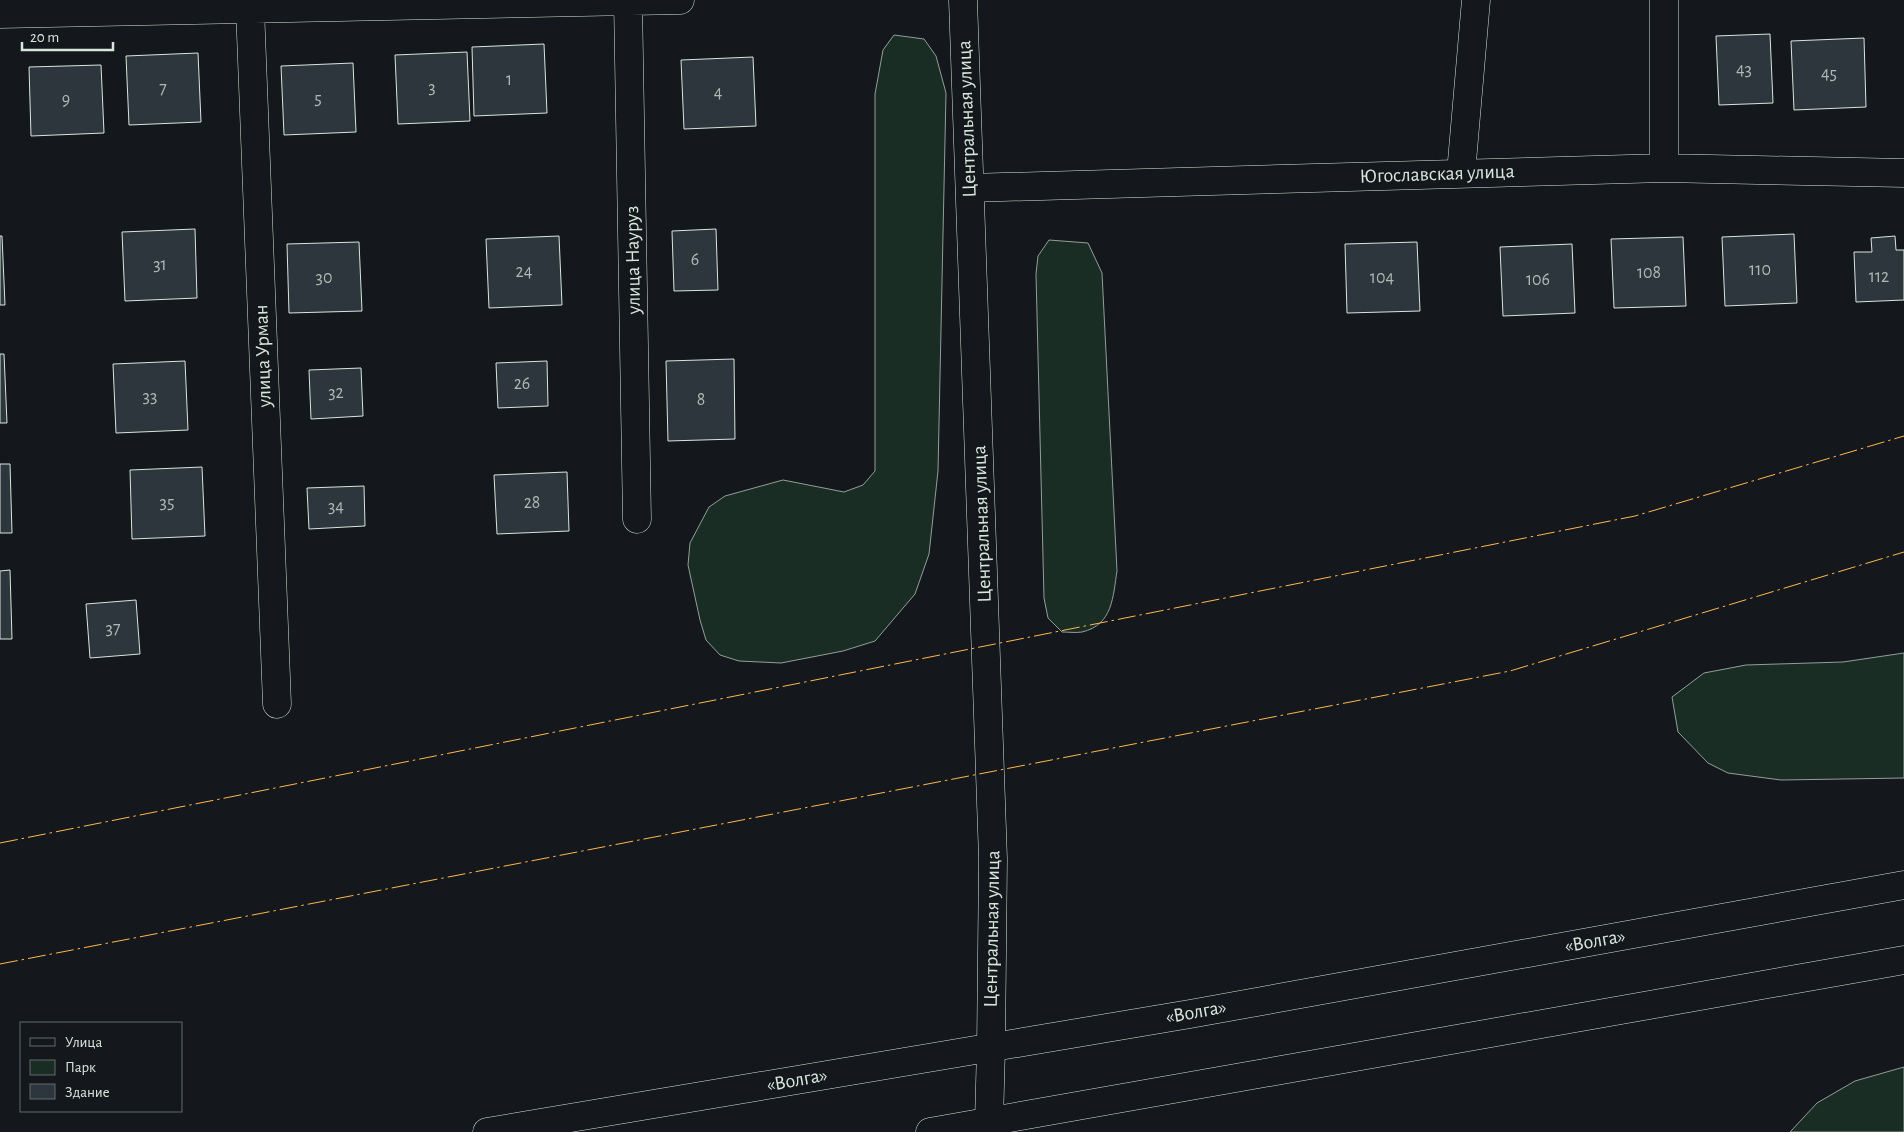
<svg xmlns="http://www.w3.org/2000/svg" width="1904" height="1132" font-family="'Alegreya Sans',sans-serif">
  <style>
    .green { fill: #1a2d24; stroke: #939e99 }
    .building { fill: #2c363c; stroke: #d8e6dc }
    .lines { fill: none; stroke-linecap: round; stroke-linejoin: round }
    .street-casing { stroke: #d8e6dc; stroke-width: 29 }
    .secondary-casing { stroke: #d8e6dc; stroke-width: 29 }
    .highway-casing { stroke: #d8e6dc; stroke-width: 29 }
    .street { stroke: #14181c; stroke-width: 28 }
    .secondary { stroke: #14181c; stroke-width: 28 }
    .highway { stroke: #14181c; stroke-width: 28 }
    .power { stroke: #ffb74d; stroke-width: 1; stroke-dasharray: 18 4 2.5 4; stroke-linecap: butt }
    .labels { text-anchor: middle; dominant-baseline: central; stroke-width: 4; stroke-linejoin: round; paint-order: stroke }
    .number-label { font-size: 18px; fill: #adbab4 }
    .street-label { font-size: 20px; fill: #d8e6dc; stroke: #14181c }
  </style>
  <rect width="100%" height="100%" fill="#14181c"/>
  <path class="green" d="M 894,35 L 924,39 L 936,56 L 946,93 L 938,471 L 929,554 L 915,594 L 875,641 L 843,651 L 781,663 L 739,661 L 720,655 L 706,640 L 700,620 L 688,565 L 690,543 L 709,507 L 725,496 L 783,480 L 844,492 L 863,485 L 875,471 L 875,94 L 883,50 Z
    M 1049,240 L 1088,243 L 1102,273 L 1117,571 C 1113,596 1113,625 1082,632 C 1076,633 1068,632 1062,632 L 1048,618 L 1044,598 L 1036,274 L 1038,256 Z
    M 1904,653 L 1904,778 L 1781,780 L 1728,773 L 1708,763 L 1678,732 L 1672,697 L 1704,673 L 1746,665 L 1843,662 Z
    M 1904,1067 L 1904,1132 L 1790,1132 L 1817,1103 L 1855,1081 Z"/>
  <path class="building" d="M 1770,34 L 1773,103 L 1719,105 L 1716,36 Z
    M 1864,38 L 1866,107 L 1794,110 L 1791,41 Z
    M 544,44 L 547,113 L 474,116 L 472,47 Z
    M 467,52 L 470,121 L 398,124 L 395,55 Z
    M 198,53 L 201,122 L 129,125 L 126,56 Z
    M 753,57 L 756,126 L 684,129 L 681,60 Z
    M 353,63 L 356,132 L 284,135 L 281,66 Z
    M 101,65 L 104,133 L 31,136 L 29,67 Z
    M 195,229 L 197,298 L 125,301 L 122,232 Z
    M 716,229 L 718,290 L 674,291 L 672,231 Z
    M 1794,234 L 1797,303 L 1725,306 L 1722,237 Z
    M 0,236 L 2,236 L 5,305 L 0,305 Z
    M 559,236 L 562,305 L 489,308 L 486,239 Z
    M 1895,236 L 1896,250 L 1904,250 L 1904,300 L 1856,302 L 1854,252 L 1872,252 L 1871,238 Z
    M 1683,237 L 1686,306 L 1614,308 L 1611,239 Z
    M 359,242 L 362,311 L 289,313 L 287,244 Z
    M 1417,242 L 1420,311 L 1347,313 L 1345,244 Z
    M 1572,244 L 1575,313 L 1503,316 L 1500,247 Z
    M 0,354 L 4,354 L 7,423 L 0,423 Z
    M 734,359 L 735,439 L 668,441 L 666,361 Z
    M 185,361 L 188,430 L 116,433 L 113,364 Z
    M 547,361 L 548,406 L 498,408 L 496,363 Z
    M 361,368 L 363,416 L 311,419 L 309,370 Z
    M 0,464 L 10,464 L 12,533 L 0,533 Z
    M 202,467 L 205,536 L 132,539 L 130,470 Z
    M 567,472 L 569,531 L 497,534 L 494,475 Z
    M 364,486 L 365,526 L 309,529 L 307,488 Z
    M 10,570 L 12,639 L 0,639 L 0,571 Z
    M 136,600 L 140,654 L 90,658 L 86,604 Z"/>
  <g class="lines">
    <defs>
      <path id="street" d="M 1664,0 L 1664,168
        M 628,1 L 637,519
        M 250,8 L 277,704
        M 0,14 L 680,0
        M 1461,173 L 1476,0
        M 970,188 L 1664,168 L 1904,173"/>
      <path id="secondary" d="M 963,0 L 993,859 L 991,1048"/>
      <path id="highway" d="M 989,1122 L 991,1048
        M 487,1132 L 1190,1014 L 1904,885
        M 930,1132 L 1904,960"/>
    </defs>
    <use href="#street" class="street-casing"/>
    <use href="#secondary" class="secondary-casing"/>
    <use href="#highway" class="highway-casing"/>
    <use href="#street" class="street"/>
    <use href="#secondary" class="secondary"/>
    <use href="#highway" class="highway"/>
    <path class="power" d="M 0,843 L 1635,516 L 1904,436
      M 0,964 L 1510,671 L 1904,552"/>
  </g>
  <g class="labels">
    <g class="number-label">
      <text x="1744" y="70">43</text>
      <text x="1829" y="74">45</text>
      <text x="509" y="80">1</text>
      <text x="432" y="88">3</text>
      <text x="163" y="89">7</text>
      <text x="718" y="93">4</text>
      <text x="318" y="99">5</text>
      <text x="66" y="100">9</text>
      <text x="695" y="260">6</text>
      <text x="160" y="265">31</text>
      <text x="1760" y="270">110</text>
      <text x="524" y="272">24</text>
      <text x="1649" y="273">108</text>
      <text x="1879" y="277">112</text>
      <text x="324" y="278">30</text>
      <text x="1382" y="278">104</text>
      <text x="1538" y="280">106</text>
      <text x="522" y="384">26</text>
      <text x="336" y="393">32</text>
      <text x="150" y="397">33</text>
      <text x="701" y="400">8</text>
      <text x="167" y="503">35</text>
      <text x="532" y="503">28</text>
      <text x="336" y="507">34</text>
      <text x="113" y="629">37</text>
    </g>
    <g class="street-label">
      <text transform="translate(967 119) rotate(-92)">Центральная улица</text>
      <text transform="translate(1437 174) rotate(-2)">Югославская улица</text>
      <text transform="translate(633 260) rotate(-91)">улица Науруз</text>
      <text transform="translate(263 356) rotate(-92)">улица Урман</text>
      <text transform="translate(982 524) rotate(-92)">Центральная улица</text>
      <text transform="translate(992 929) rotate(-89)">Центральная улица</text>
      <text transform="translate(1595 941) rotate(-10)">«Волга»</text>
      <text transform="translate(1196 1012) rotate(-10)">«Волга»</text>
      <text transform="translate(797 1080) rotate(-10)">«Волга»</text>
    </g>
  </g>
  <rect x="20" y="1022" width="162" height="90" fill="#14181c" stroke="#626a69"/>
  <rect x="30" y="1038" width="25" height="8" fill="#14181c" stroke="#626a69"/>
  <text x="65" y="1047" font-size="15" fill="#d8e6dc">Улица</text>
  <rect x="30" y="1060" width="25" height="15" fill="#1a2d24" stroke="#626a69"/>
  <text x="65" y="1072" font-size="15" fill="#d8e6dc">Парк</text>
  <rect x="30" y="1084" width="25" height="15" fill="#2c363c" stroke="#626a69"/>
  <text x="65" y="1097" font-size="15" fill="#d8e6dc">Здание</text>
  <path d="M22 42v8h91v-8" fill="none" stroke="#d8e6dc" stroke-width="2.5"/>
  <text x="30" y="42" font-size="15" fill="#d8e6dc" stroke="#14181c" stroke-width="4" paint-order="stroke">20 m</text>
</svg>
